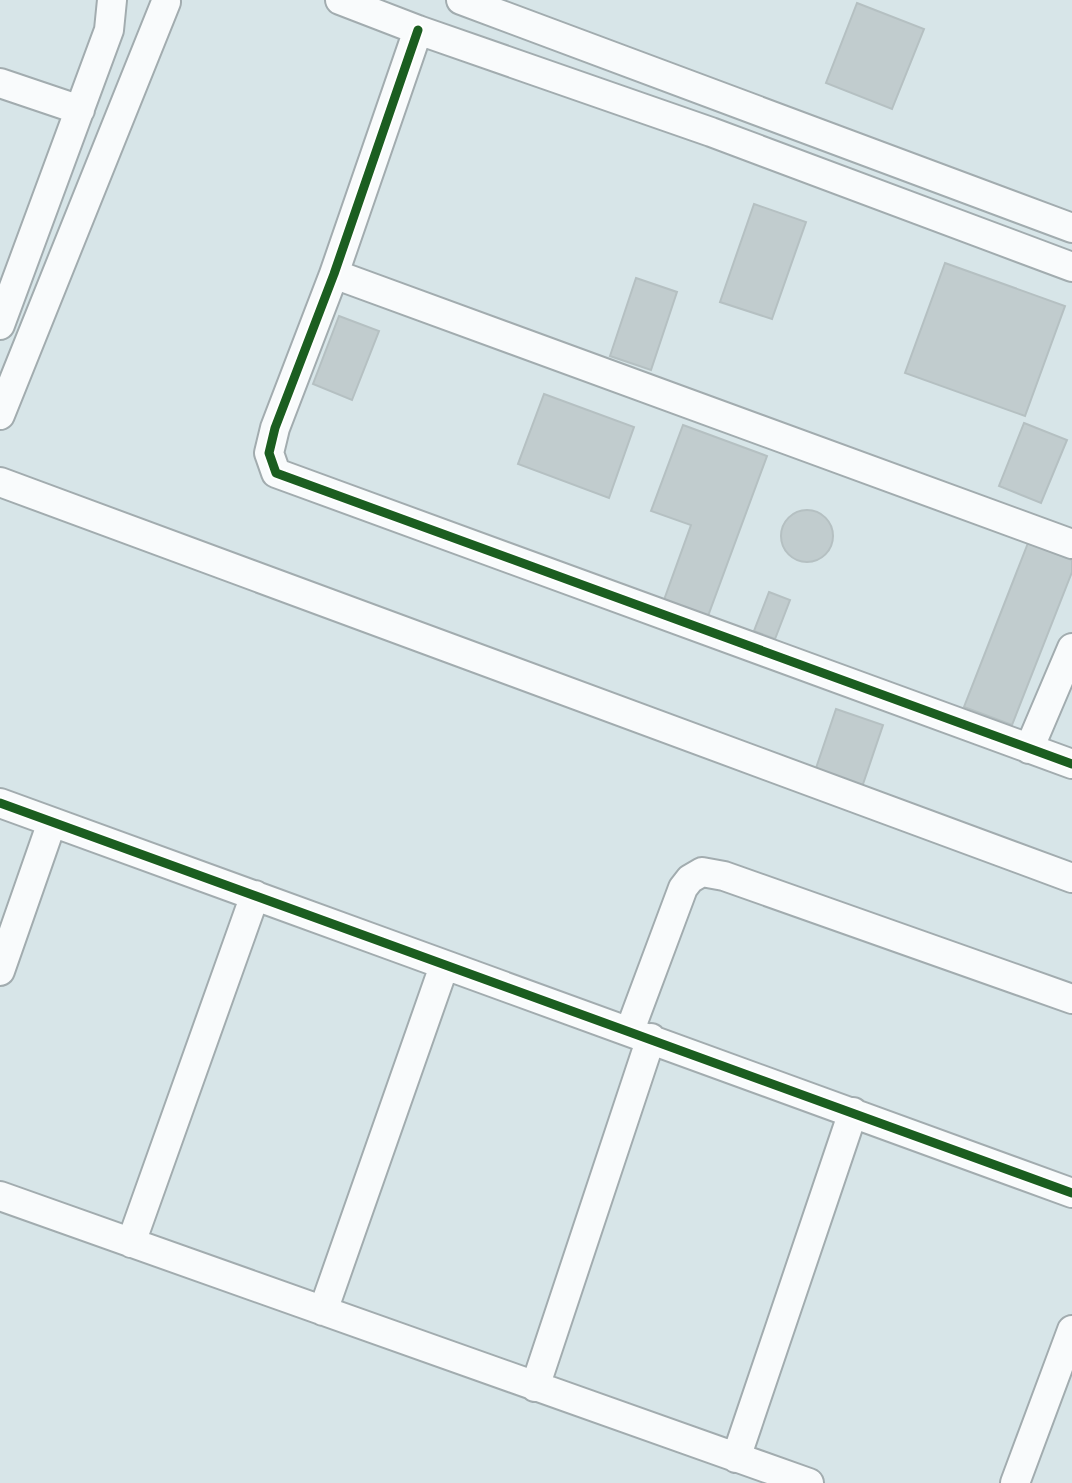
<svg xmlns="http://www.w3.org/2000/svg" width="1072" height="1483" font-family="'Open Sans',sans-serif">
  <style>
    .building { fill: #c1ccce; stroke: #b5c0c2; stroke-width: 2 }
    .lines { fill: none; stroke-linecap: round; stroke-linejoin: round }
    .street-casing { stroke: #a2acaf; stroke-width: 32 }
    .street { stroke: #f9fbfc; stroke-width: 28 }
    .cycleway-casing { stroke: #fff; stroke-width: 13 }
    .cycleway { stroke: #1b5e20; stroke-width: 9 }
  </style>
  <rect width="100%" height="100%" fill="#d7e5e8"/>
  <path class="building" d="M 857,3 L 924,29 L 892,109 L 826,83 Z
    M 754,204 L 806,222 L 772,319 L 720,302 Z
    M 945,263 L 1065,306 L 1025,416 L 905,373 Z
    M 636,278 L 677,292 L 651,370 L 610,356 Z
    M 339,316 L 379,331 L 352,400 L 313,384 Z
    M 544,394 L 634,427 L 609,498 L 518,464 Z
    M 1024,423 L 1067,440 L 1041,503 L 999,486 Z
    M 683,425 L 767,456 L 708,616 L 664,600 L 691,525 L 651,511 Z
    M781 536a26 26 0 1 1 52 0a26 26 0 1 1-52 0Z
    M 1028,543 L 1072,560 L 1072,572 L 1012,725 L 964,707 Z
    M 769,592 L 790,600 L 775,639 L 754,631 Z
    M 836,709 L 883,725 L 860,793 L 813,777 Z"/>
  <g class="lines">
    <defs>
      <path id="street" d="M 340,0 L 418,30 L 711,132 L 1072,267
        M 461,0 L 1072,228
        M 418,30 L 334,274 L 275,428 L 269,453 L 276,473 L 1072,764
        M 0,83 L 80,110
        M 334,274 L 1072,544
        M 0,325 L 109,30 L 112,0
        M 0,415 L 166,2
        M 0,482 L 1072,878
        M 1029,749 L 1072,648
        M 0,803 C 357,934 715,1061 1072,1193
        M 0,971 L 52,822
        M 630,1030 L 683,888 L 690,879 L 702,872 L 724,876 L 1072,999
        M 0,1196 L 809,1483
        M 131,1243 L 255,895
        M 323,1311 L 444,966
        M 535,1387 L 651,1038
        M 736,1458 L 853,1112
        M 1015,1483 L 1072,1330"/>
    </defs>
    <use href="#street" class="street-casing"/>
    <use href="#street" class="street"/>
    <defs>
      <path id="cycleway" d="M 418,30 L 334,274 L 275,428 L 269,453 L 276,473 L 1072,764
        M 0,803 C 357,934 715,1061 1072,1193"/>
    </defs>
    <use href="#cycleway" class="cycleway-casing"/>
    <use href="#cycleway" class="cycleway"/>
  </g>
</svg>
